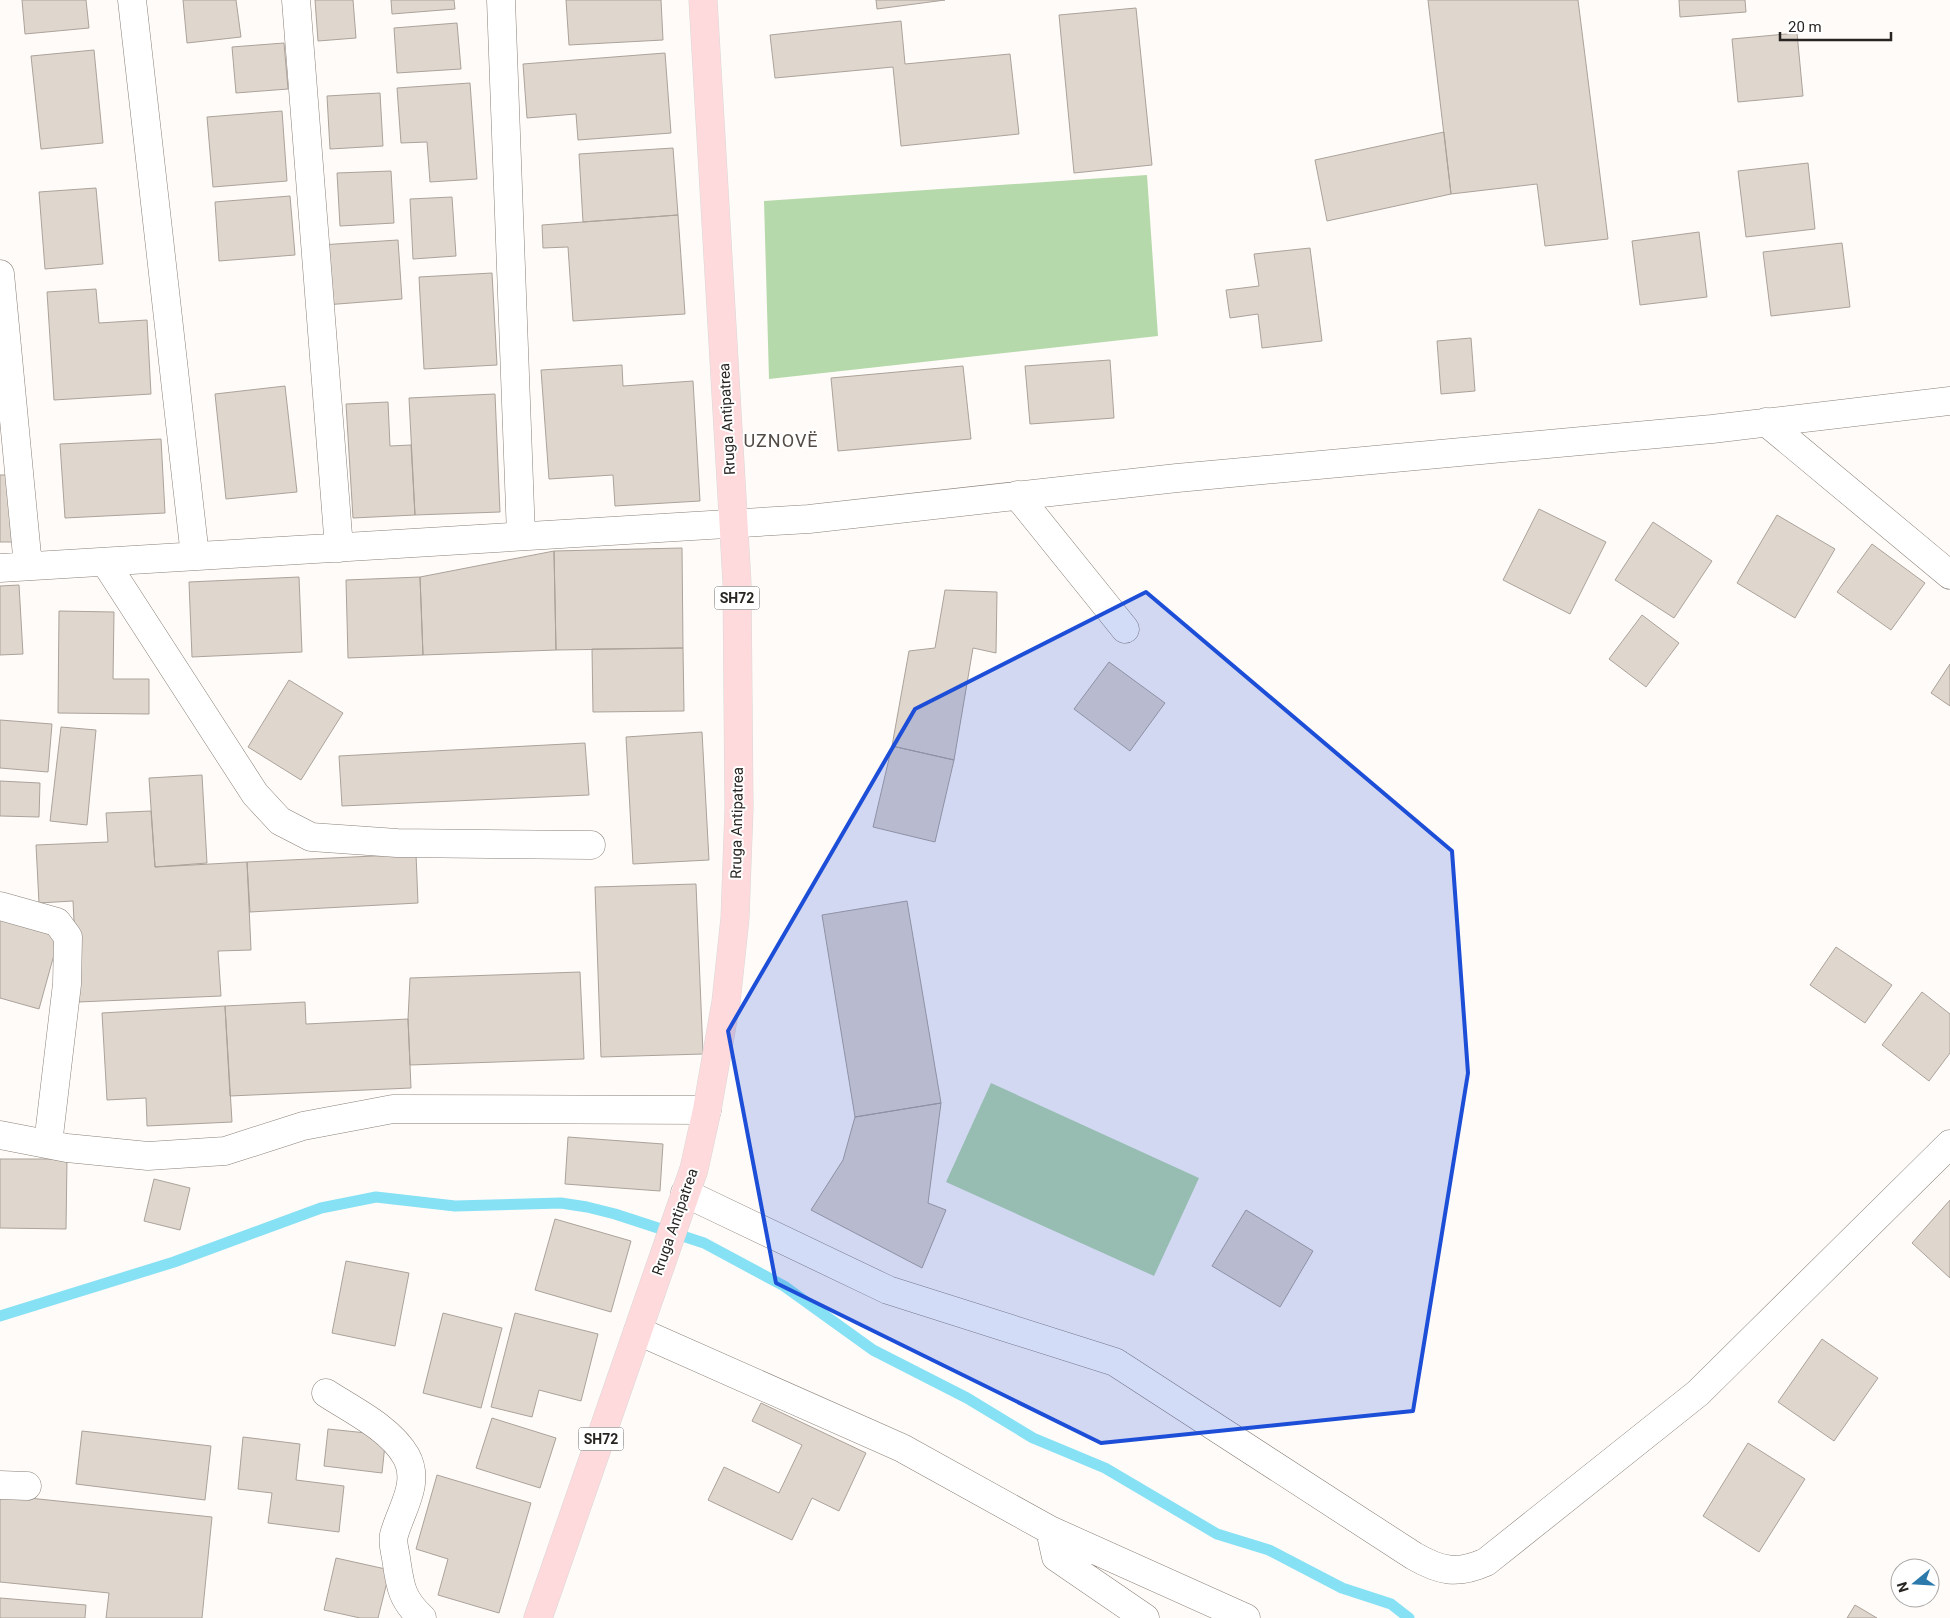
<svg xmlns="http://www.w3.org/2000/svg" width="1950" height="1618" font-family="Roboto,sans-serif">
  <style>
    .green { fill: #b6d9ab }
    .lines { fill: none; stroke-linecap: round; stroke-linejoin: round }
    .stream { stroke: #87e1f4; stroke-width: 11 }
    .building { fill: #dfd6ce; stroke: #aba29a }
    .minor-casing { stroke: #8a817a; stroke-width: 29 }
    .major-casing { stroke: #d8d8d7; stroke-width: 29 }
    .minor { stroke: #fff; stroke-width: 28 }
    .major { stroke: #fedadd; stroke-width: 28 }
    .marked { fill: #1d4ed8; fill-opacity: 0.2; stroke: #1d4ed8; stroke-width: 4; stroke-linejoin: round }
    .labels { text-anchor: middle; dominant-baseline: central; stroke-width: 4; stroke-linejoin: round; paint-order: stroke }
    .shield { fill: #fff; stroke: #686664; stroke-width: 1 }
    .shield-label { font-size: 14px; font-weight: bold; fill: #272421 }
    .street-label { font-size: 15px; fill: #272421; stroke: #fff }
    .quarter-label { font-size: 18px; letter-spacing: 1px; fill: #534b45; stroke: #fff }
  </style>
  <rect width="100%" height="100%" fill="#fffbf8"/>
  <path class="green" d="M 1147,175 L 1158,336 L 769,379 L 764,201 Z
    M 991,1083 L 1199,1178 L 1154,1276 L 946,1182 Z"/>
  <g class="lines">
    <path class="stream" d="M 0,1316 L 174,1262 L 321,1208 L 376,1197 L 455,1206 L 561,1203 L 587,1207 L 615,1214 L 704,1243 L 784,1286 L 873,1350 L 967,1398 L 1033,1438 L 1105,1468 L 1217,1534 L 1269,1550 L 1342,1588 L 1391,1604 L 1409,1618"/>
  </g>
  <path class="building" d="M 22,0 L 86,0 L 89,28 L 25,34 Z
    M 183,0 L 236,0 L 241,37 L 187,43 Z
    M 315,0 L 353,0 L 356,38 L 318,41 Z
    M 391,0 L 454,0 L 455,9 L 392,14 Z
    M 566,0 L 661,0 L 663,40 L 569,45 Z
    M 876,0 L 945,0 L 877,9 Z
    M 1428,0 L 1578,0 L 1608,239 L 1545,246 L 1537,184 L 1451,194 Z
    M 1679,0 L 1745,0 L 1746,12 L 1680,17 Z
    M 1136,8 L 1152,165 L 1074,173 L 1059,15 Z
    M 901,21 L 905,64 L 1010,54 L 1019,134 L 901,146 L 893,67 L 775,78 L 770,35 Z
    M 457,23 L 461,69 L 397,73 L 394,28 Z
    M 1797,33 L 1803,96 L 1738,102 L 1732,39 Z
    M 284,43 L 288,89 L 236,93 L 232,47 Z
    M 94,50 L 103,143 L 41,149 L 31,56 Z
    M 665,53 L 671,133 L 578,140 L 576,114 L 527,118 L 523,64 Z
    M 470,83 L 477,179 L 430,182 L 427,142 L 401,143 L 397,88 Z
    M 380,93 L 383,146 L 330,149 L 327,96 Z
    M 282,111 L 287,181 L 213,187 L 207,117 Z
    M 1444,132 L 1451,194 L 1327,221 L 1315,160 Z
    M 673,148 L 678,215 L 583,222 L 579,154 Z
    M 1808,163 L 1815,229 L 1746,237 L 1738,171 Z
    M 391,171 L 394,223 L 340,226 L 337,173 Z
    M 96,188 L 103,264 L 45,269 L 39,192 Z
    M 290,196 L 295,255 L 219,261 L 215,202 Z
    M 452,197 L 456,256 L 413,259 L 410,199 Z
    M 678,215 L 685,314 L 573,321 L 568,247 L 543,248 L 542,225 Z
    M 1699,232 L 1707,297 L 1640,305 L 1632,241 Z
    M 398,240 L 402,299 L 325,305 L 320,245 Z
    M 1842,243 L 1850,307 L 1771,316 L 1763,252 Z
    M 1310,248 L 1322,341 L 1262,348 L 1258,314 L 1230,318 L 1226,290 L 1259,286 L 1254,254 Z
    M 492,273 L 497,365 L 424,369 L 419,277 Z
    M 96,289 L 99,323 L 147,320 L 151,394 L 54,400 L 47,292 Z
    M 1471,338 L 1475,391 L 1441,394 L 1437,341 Z
    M 1110,360 L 1114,418 L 1030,424 L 1025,366 Z
    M 622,365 L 623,386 L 693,381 L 700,501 L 615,506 L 613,475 L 549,479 L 541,370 Z
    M 963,366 L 971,439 L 838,451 L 831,378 Z
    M 285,386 L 297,492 L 226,499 L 215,394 Z
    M 495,394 L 500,512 L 415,515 L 409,398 Z
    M 388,402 L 390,446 L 411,445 L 415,515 L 353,518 L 346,404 Z
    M 161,439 L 165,513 L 65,518 L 60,444 Z
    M 0,475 L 8,475 L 12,542 L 0,542 Z
    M 1539,509 L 1606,542 L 1570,614 L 1503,580 Z
    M 1777,515 L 1835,549 L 1795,618 L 1737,583 Z
    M 1653,522 L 1712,561 L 1674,618 L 1615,580 Z
    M 1872,544 L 1925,583 L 1891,630 L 1837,592 Z
    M 682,548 L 683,648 L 556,650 L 554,551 Z
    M 554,551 L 556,650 L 423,655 L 420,577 Z
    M 299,577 L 302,652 L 192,657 L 189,582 Z
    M 420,577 L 423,655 L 348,658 L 346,580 Z
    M 19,585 L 23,654 L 0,655 L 0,586 Z
    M 945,590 L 997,592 L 996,653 L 973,648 L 954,760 L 892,746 L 909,651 L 935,648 Z
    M 59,611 L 114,612 L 113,679 L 149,679 L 149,714 L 58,713 Z
    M 1642,615 L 1679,643 L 1646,687 L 1609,659 Z
    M 683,648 L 684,711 L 593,712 L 592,649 Z
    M 1109,662 L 1165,703 L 1130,751 L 1074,709 Z
    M 1950,664 L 1950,706 L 1931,693 Z
    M 289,680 L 343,713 L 301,780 L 248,747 Z
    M 0,720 L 52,724 L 48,772 L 0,768 Z
    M 61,727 L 96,730 L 87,825 L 50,821 Z
    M 702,732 L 709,860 L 633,864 L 626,737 Z
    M 585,743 L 589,795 L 342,806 L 339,756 Z
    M 892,746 L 954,760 L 935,842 L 873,827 Z
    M 202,775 L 207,863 L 155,867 L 149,778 Z
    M 0,781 L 40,783 L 39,817 L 0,816 Z
    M 151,811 L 155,867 L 247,862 L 251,950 L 218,951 L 221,996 L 78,1002 L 73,901 L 39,903 L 36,845 L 108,842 L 106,813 Z
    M 416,854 L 418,903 L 250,912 L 247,862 Z
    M 696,884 L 703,1054 L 601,1057 L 595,887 Z
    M 907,901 L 941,1103 L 855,1117 L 822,915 Z
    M 0,916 L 60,933 L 39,1009 L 0,998 Z
    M 1836,947 L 1892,985 L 1865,1023 L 1810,985 Z
    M 580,972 L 584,1059 L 410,1065 L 408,1019 L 410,978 Z
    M 1922,992 L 1950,1014 L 1950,1053 L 1929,1081 L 1882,1045 Z
    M 305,1002 L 306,1024 L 408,1019 L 411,1088 L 230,1096 L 225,1006 Z
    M 225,1006 L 232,1122 L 147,1126 L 146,1098 L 107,1100 L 102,1013 Z
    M 941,1103 L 928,1203 L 946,1210 L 922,1268 L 811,1210 L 843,1160 L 855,1117 Z
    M 568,1137 L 663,1144 L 660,1191 L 565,1184 Z
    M 0,1159 L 67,1159 L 66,1229 L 0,1228 Z
    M 154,1179 L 190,1188 L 180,1230 L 144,1221 Z
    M 1950,1200 L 1950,1278 L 1912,1243 Z
    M 1246,1210 L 1313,1251 L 1280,1307 L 1212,1266 Z
    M 555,1219 L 631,1241 L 611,1312 L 535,1290 Z
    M 346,1261 L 409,1273 L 395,1346 L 332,1333 Z
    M 443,1313 L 502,1328 L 481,1408 L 423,1393 Z
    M 515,1313 L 598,1334 L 581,1401 L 539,1390 L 532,1417 L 491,1407 Z
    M 1822,1339 L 1878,1378 L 1834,1441 L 1778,1402 Z
    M 761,1403 L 866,1453 L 839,1511 L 812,1498 L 792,1540 L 708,1500 L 724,1467 L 779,1493 L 802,1445 L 752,1421 Z
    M 492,1418 L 556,1438 L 540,1488 L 476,1468 Z
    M 328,1429 L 386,1435 L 382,1473 L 324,1466 Z
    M 82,1431 L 211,1446 L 205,1500 L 76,1484 Z
    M 243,1437 L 300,1444 L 296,1480 L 344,1486 L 339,1532 L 268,1523 L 272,1493 L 238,1489 Z
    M 1748,1443 L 1805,1479 L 1759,1552 L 1703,1516 Z
    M 437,1475 L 531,1503 L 499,1613 L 438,1595 L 448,1559 L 416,1549 Z
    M 0,1495 L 212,1517 L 202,1618 L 106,1618 L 109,1593 L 0,1582 Z
    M 336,1558 L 390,1570 L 378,1618 L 360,1618 L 324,1610 Z
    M 0,1598 L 86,1605 L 85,1618 L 0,1618 Z
    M 1855,1605 L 1877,1618 L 1847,1618 Z"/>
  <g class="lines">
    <defs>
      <path id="minor" d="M 132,0 L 195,556
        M 296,0 L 339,548
        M 501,0 L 521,536
        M 0,274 L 28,566
        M 1766,422 L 1950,575
        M 1017,495 L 1125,629
        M 105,562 L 255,794 L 280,821 L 311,837 L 397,843 L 591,845
        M 0,568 L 809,519 L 1177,478 L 1712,429 L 1950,401
        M 0,906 L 57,922 L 68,937 L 67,984 L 48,1144
        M 0,1135 L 67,1148 L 148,1156 L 225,1151 L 303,1126 L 393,1109 L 707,1110
        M 685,1193 L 888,1290 L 1115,1362 L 1414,1556 C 1440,1571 1457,1575 1486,1562 L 1698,1393 L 1950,1144
        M 638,1331 L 902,1448 L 1050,1530 L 1246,1618
        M 326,1393 C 352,1410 390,1428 406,1456 C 421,1483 401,1509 394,1535 C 392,1542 395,1551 396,1558 C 400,1585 401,1599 422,1618
        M 0,1485 L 27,1486
        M 1050,1530 L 1056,1557 L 1145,1618"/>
      <path id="major" d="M 538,1618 L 694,1169 L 707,1110 L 726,1002 L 735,918 L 739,808 L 737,583 L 703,0"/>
    </defs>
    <use href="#minor" class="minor-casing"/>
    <use href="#major" class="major-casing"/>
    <use href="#minor" class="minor"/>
    <use href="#major" class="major"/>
  </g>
  <path class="marked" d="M 1146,592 L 1452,851 L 1468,1073 L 1413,1411 L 1101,1443 L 776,1283 L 728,1031 L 915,709 Z"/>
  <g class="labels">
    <g class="shield">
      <rect x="714.5" y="586.5" width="45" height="23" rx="4"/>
      <rect x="578.5" y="1427.5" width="45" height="23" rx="4"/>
    </g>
    <g class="shield-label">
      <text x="737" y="598">SH72</text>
      <text x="601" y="1439">SH72</text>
    </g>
    <g class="street-label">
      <text transform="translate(727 419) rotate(-93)">Rruga Antipatrea</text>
      <text transform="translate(737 823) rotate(-89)">Rruga Antipatrea</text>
      <text transform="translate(675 1222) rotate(-71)">Rruga Antipatrea</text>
    </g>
    <g class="quarter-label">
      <text x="781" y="440">UZNOVË</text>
    </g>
  </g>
  <g transform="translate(1915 1583) rotate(252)"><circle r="24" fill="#ffffff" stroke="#a9a7a6"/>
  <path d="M0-4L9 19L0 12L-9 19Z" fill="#2c7aac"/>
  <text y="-8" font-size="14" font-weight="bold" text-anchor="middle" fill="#272421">N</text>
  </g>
  <path d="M1780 32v8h111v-8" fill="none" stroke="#272421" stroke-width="2.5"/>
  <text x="1788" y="32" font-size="15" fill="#272421" stroke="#ffffff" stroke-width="4" paint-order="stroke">20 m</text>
</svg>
